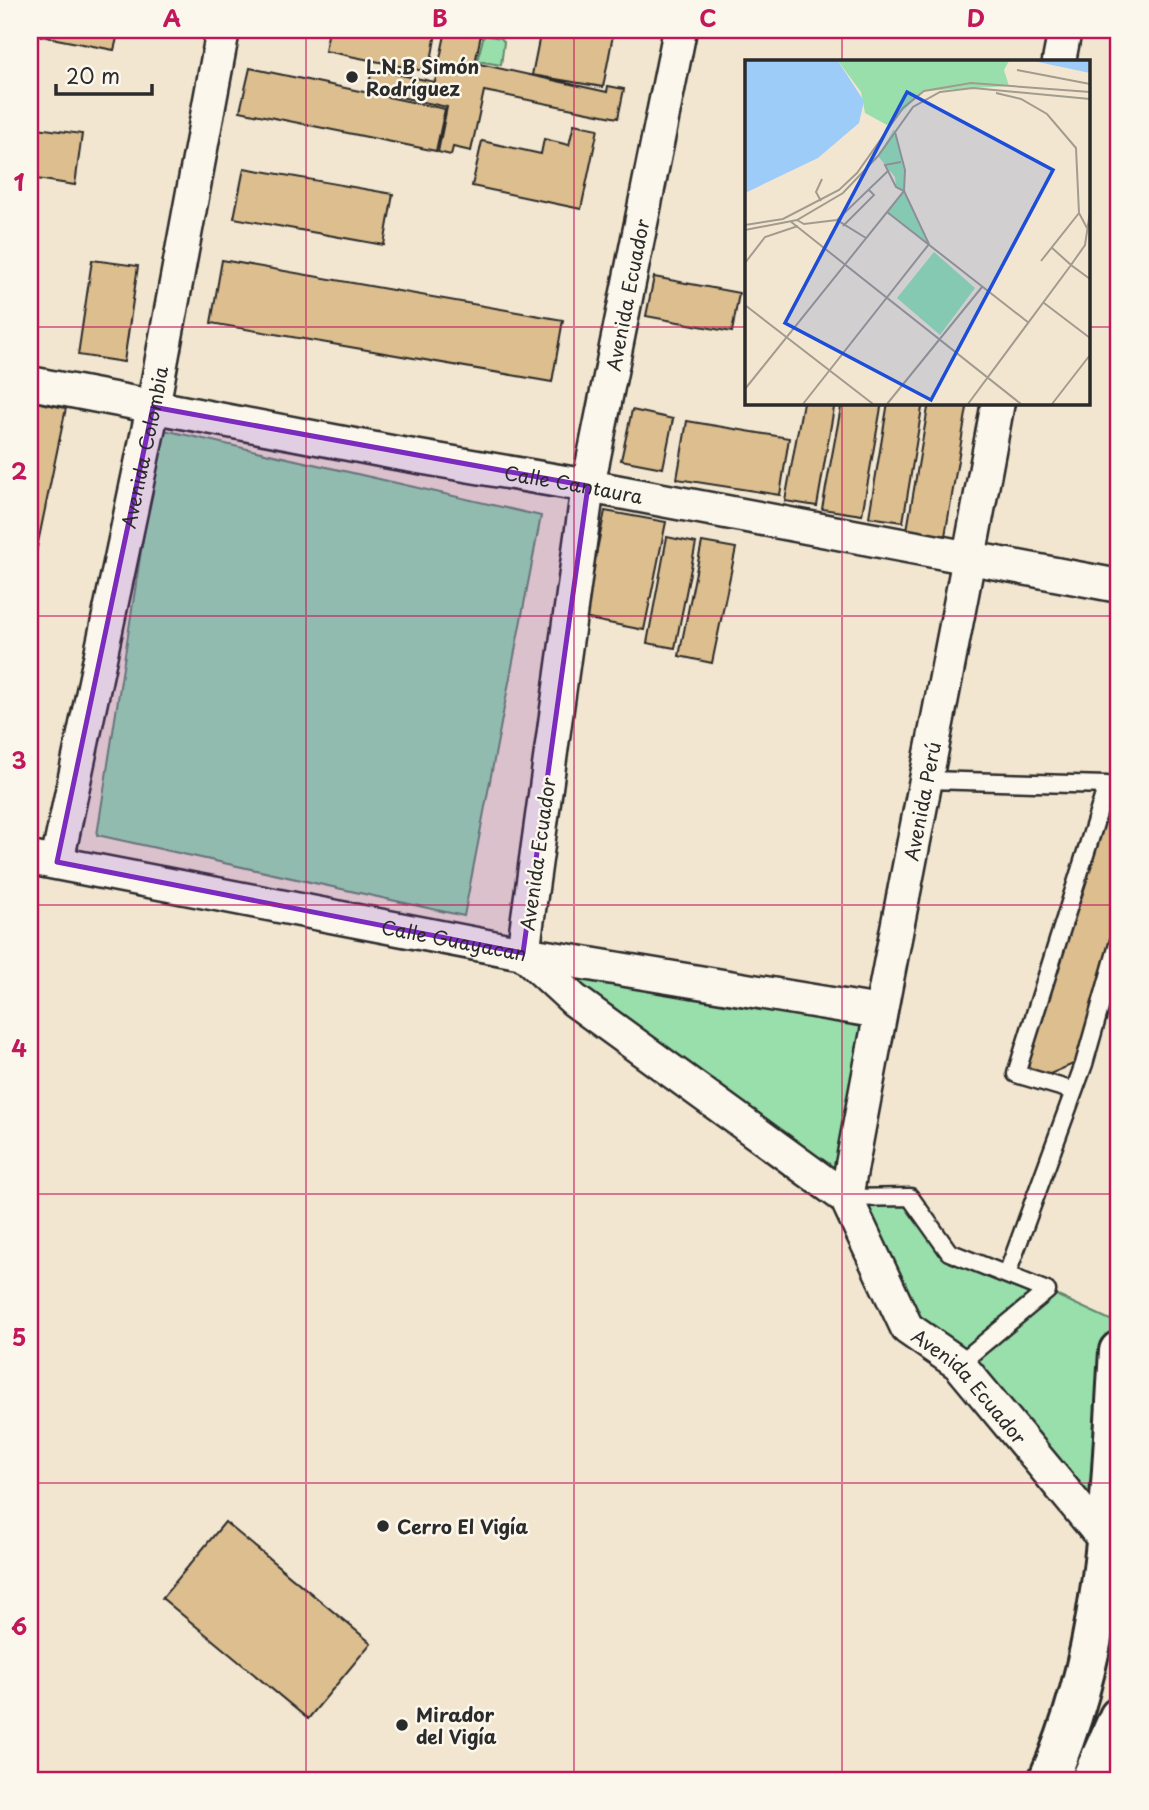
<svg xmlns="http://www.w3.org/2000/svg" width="1149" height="1810" font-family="'Playpen Sans',sans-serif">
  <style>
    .green { fill: #98dfac; stroke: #62856c; stroke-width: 2 }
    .building { fill: #dcbe8f; stroke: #2b2b2b; stroke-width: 2 }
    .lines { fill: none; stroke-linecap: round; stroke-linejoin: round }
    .lane-casing { stroke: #2b2b2b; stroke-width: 21 }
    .street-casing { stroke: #2b2b2b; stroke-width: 37 }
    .primary-casing { stroke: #2b2b2b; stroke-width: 44 }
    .lane { stroke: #fbf7ec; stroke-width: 16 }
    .street { stroke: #fbf7ec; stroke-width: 32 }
    .primary { stroke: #fbf7ec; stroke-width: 38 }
    .marked { fill: #7b2cbf; fill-opacity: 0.2; stroke: #7b2cbf; stroke-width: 5; stroke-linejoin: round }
    .grid { fill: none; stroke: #c2185b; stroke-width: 2; stroke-opacity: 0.55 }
    .poi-dot { fill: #2b2b2b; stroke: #fbf7ec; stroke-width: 2.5 }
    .labels { text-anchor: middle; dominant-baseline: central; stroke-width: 5; stroke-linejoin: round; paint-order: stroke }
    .poi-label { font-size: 19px; font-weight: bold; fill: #2b2b2b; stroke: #fbf7ec; text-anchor: start }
    .street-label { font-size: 19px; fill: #2b2b2b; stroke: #fbf7ec }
    .inset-road { fill: none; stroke: #a29b8e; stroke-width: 2 }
    .view { fill: #1d4ed8; fill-opacity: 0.15; stroke: #1d4ed8; stroke-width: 3.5 }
    .inset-edge { fill: none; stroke: #2b2b2b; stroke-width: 3.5 }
    .neatline { fill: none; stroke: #c2185b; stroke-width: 2.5 }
    .grid-label { font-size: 23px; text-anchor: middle; font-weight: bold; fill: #c2185b }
  </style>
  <rect width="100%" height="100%" fill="#f2e6d0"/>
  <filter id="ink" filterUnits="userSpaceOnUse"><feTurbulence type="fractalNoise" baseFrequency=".0143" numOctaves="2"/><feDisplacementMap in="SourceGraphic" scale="14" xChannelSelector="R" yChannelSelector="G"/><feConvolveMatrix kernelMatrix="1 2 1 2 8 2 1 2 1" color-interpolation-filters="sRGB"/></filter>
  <g filter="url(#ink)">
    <path class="green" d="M 484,35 L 501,38 L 504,42 L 501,65 L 477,61 Z
      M 160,429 L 541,516 L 464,916 L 97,835 Z
      M 523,953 L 880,1012 L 846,1197 L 910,1197 L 949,1252 L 1047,1291 L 1119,1324 L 1107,1542 L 907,1328 L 846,1198 Z"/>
    <path class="building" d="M 30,30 L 119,30 L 114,50 L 30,34 Z
      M 329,30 L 418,30 L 436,33 L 429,72 L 325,51 Z
      M 446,30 L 482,30 L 475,63 L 607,92 L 608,86 L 624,89 L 618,118 L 484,91 L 471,151 L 453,147 L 451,155 L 438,152 L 447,107 L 368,90 L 372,69 L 435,82 Z
      M 541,30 L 614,30 L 603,87 L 532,75 Z
      M 250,68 L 445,109 L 436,151 L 240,111 Z
      M 574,124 L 598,129 L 581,209 L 472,186 L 482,141 L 541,154 L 544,139 L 569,145 Z
      M 30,127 L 82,134 L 75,185 L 30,178 Z
      M 244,168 L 393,194 L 384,245 L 234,218 Z
      M 92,260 L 138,266 L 124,362 L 78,355 Z
      M 222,260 L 563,320 L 552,382 L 211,323 Z
      M 654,277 L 739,293 L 732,332 L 646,316 Z
      M 30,401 L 66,408 L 34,562 L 30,561 Z
      M 803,402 L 835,402 L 817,506 L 785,501 Z
      M 842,402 L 882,402 L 862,515 L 822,509 Z
      M 888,402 L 923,402 L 903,522 L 869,517 Z
      M 929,402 L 968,402 L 945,536 L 907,530 Z
      M 632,410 L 673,419 L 663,468 L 621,460 Z
      M 687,421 L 789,438 L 780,495 L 677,479 Z
      M 605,511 L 666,522 L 644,630 L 583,618 Z
      M 667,537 L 696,543 L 675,648 L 647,643 Z
      M 702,542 L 736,548 L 712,663 L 679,656 Z
      M 1107,787 L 1119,791 L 1119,927 L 1078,1062 L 1043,1077 L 1019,1069 Z
      M 225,1522 L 371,1643 L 308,1719 L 162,1598 Z"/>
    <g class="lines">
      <defs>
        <path id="lane" d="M 927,780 L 1107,785 L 1119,789
          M 1074,1091 L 1016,1074 L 1107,785
          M 846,1198 L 910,1197 L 949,1252 L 1047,1291 L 959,1364
          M 1007,1274 L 1084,1064 L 1119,941"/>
        <g id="street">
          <path id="s1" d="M 680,30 L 588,486 L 523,953 L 574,1000 L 846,1198 L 907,1328 L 959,1364 L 1115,1552"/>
          <path d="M 1059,61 L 1065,30"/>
          <path id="s2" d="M 30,383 L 396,453 L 588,486 L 1119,586"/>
          <path id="s3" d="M 30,858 L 523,953 L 880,1012"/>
          <path id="s4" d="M 57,862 L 153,407 L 223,30"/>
          <path id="s5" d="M 846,1198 C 894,932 950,668 998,402"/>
        </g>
        <path id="primary" d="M 1048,1780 C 1109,1646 1110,1495 1119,1351
          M 1091,1780 L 1119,1717"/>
      </defs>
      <use href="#lane" class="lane-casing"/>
      <use href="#street" class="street-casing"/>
      <use href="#primary" class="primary-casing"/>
      <use href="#lane" class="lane"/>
      <use href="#street" class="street"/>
      <use href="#primary" class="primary"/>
    </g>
  </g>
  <path class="marked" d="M 153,407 L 588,486 L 523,953 L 57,862 Z"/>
  <path class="grid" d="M 306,30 L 306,1780M 574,30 L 574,1780M 842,30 L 842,61M 30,327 L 746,327M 1088,327 L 1119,327M 842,402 L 842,1780M 30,616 L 1119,616M 30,905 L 1119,905M 30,1194 L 1119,1194M 30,1483 L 1119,1483"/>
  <g class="poi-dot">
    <circle cx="352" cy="77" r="7"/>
    <circle cx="383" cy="1526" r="7"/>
    <circle cx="402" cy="1725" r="7"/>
  </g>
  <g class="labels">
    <g class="poi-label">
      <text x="366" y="66">L.N.B Simón<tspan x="366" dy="22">Rodríguez</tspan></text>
      <text x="397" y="1526">Cerro El Vigía</text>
      <text x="416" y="1714">Mirador<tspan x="416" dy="22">del Vigía</tspan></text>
    </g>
    <g class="street-label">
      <text transform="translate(627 295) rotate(-79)">Avenida Ecuador</text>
      <text stroke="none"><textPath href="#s4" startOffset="424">Avenida Colombia</textPath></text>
      <text stroke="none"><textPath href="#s2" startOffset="553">Calle Cantaura</textPath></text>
      <text stroke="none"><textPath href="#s5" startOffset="404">Avenida Perú</textPath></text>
      <text transform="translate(537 854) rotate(-82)">Avenida Ecuador</text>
      <text stroke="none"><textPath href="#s3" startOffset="432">Calle Guayacan</textPath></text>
      <text stroke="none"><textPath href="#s1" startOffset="1572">Avenida Ecuador</textPath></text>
    </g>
  </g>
  <g transform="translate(745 60)">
    <rect width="345" height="345" fill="#f2e6d0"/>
    <path d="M 93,1 L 264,1 L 259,10 L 264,26 L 179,31 L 142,65 L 120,53 L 116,32 ZM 149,69 L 160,110 L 159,131 L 184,184 L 142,152 L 159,131 L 151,127 L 150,117 L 133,96 ZM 189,192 L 230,228 L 195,275 L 152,238 Z" fill="#98dfac"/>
    <path d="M 0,1 L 93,1 L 119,41 L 114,63 L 73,98 L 0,133 ZM 291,1 L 345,1 L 345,13 L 293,2 Z" fill="#9eccf9"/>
    <path class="inset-road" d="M 272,10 L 345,24M 251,33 L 276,39 L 302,54 L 331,88 L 334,153 L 342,168M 76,141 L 71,132 L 77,119M 142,152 L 284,263M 345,152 L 340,185 L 326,205 L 345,219M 52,160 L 59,164 L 92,160M 45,161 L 276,344M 0,165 L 38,159 L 94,130 L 112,113 L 158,48 L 179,31 L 226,23 L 345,32M 98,166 L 129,135 L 123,129M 0,170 L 52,160 L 98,133 L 133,96 L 168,47 L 195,32 L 228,28 L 345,39M 121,178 L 92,160 L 144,110M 296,201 L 334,153M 0,203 L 20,177 L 53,166M 299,243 L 345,278M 0,245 L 128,344M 0,329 L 159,131 L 151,127 L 140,105 L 156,102M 58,344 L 184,184 L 159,131 L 160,110 L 150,72M 142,344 L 237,227M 223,344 L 326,205 L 306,187M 307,344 L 345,295"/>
    <path class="view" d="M 162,32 L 308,110 L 186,340 L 40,263 Z"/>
    <rect width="345" height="345" class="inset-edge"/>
  </g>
  <rect width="1149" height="1810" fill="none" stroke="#fbf7ec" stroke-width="77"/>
  <path d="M56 84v10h96v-10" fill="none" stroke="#2b2b2b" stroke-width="3.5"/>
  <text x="66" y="84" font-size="21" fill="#2b2b2b" stroke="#fbf7ec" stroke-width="5" paint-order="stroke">20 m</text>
  <rect x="38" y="38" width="1072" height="1734" class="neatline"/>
  <g class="grid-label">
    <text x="172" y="27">A</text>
    <text x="440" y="27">B</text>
    <text x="708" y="27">C</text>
    <text x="976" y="27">D</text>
    <text x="19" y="191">1</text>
    <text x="19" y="480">2</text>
    <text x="19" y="769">3</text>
    <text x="19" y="1057">4</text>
    <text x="19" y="1346">5</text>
    <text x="19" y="1635">6</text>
  </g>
</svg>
